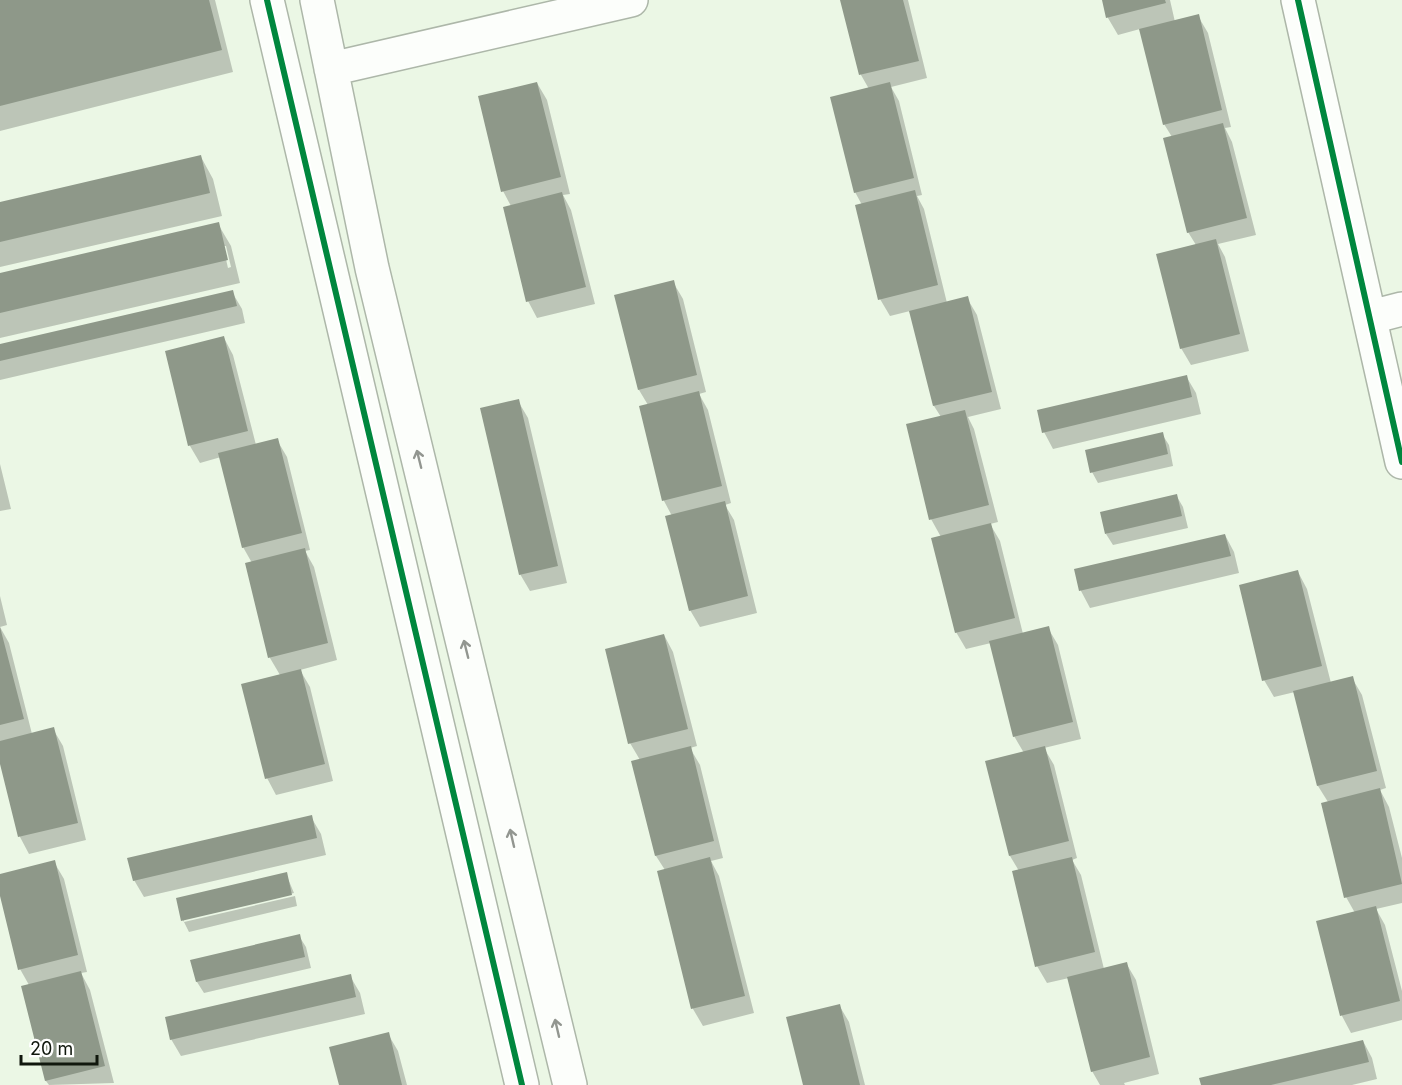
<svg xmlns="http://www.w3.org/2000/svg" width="1402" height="1085" font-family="Inter,sans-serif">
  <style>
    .shadow { fill: #0003; fill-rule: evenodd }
    .building { fill: #8e9889 }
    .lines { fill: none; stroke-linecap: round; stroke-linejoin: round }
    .minor-casing { stroke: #adb7a9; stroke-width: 36 }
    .minor { stroke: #fcfefb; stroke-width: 33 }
    .cycleway-casing { stroke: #fff; stroke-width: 10 }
    .cycleway { stroke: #00873e; stroke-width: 6 }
    .oneway { stroke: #929690 }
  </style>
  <rect width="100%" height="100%" fill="#ebf7e5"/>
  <path class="shadow" d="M 0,0 L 215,0 L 233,72 L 0,131 Z
    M 842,0 L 908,0 L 927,78 L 891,87 L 899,101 L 922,195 L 917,196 L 924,209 L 947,303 L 967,298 L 977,315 L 1001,409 L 968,417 L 974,429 L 998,522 L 990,524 L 1000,541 L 1023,634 L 1048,628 L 1058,645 L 1081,739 L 1044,748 L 1054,765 L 1077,858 L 1072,860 L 1081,875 L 1104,969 L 1126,963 L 1136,980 L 1159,1074 L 1124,1083 L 1125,1085 L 1100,1085 L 1092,1071 L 1069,978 L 1047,983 L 1037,966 L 1019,871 L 1010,856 L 987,763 L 1024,753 L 1014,736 L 991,643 L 966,649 L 956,632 L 941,537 L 931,519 L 941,417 L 934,406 L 910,311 L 890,316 L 880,299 L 862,205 L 855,192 L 869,89 L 861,75 Z
    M 1103,0 L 1170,0 L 1175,22 L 1198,16 L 1208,33 L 1231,127 L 1225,128 L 1232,142 L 1256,235 L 1218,244 L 1225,257 L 1249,351 L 1191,365 L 1181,348 L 1196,245 L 1188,232 L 1172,137 L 1164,124 L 1140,29 L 1118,35 L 1108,18 Z
    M 537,83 L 547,100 L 570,194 L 563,195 L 571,210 L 595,304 L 537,318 L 528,301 L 511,206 L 503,191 Z
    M 201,157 L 213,179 L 222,216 L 0,267 L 0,203 Z
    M 218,224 L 231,246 L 240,283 L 0,338 L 0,274 ZM 223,246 L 226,246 L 231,267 L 228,268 Z
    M 673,282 L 683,299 L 706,392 L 699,394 L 708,410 L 731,503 L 725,505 L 734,520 L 757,613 L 700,627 L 690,610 L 672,516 L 664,501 L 641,407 L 648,405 L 639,390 Z
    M 232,292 L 242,309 L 245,323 L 0,380 L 0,346 Z
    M 224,338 L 233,355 L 256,445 L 277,440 L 287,457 L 310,550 L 305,551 L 314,567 L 337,660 L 300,670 L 310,687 L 333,781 L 276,795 L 267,778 L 280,675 L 270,658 L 247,564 L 252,563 L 243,547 L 221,457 L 200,463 L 190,446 L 166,352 Z
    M 1186,376 L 1196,393 L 1201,414 L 1053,449 L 1044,432 Z
    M 518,401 L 528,418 L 567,583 L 530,591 L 520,574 Z
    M 1162,434 L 1169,445 L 1173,466 L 1098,483 L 1092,472 Z
    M 0,464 L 11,509 L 0,511 Z
    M 1176,495 L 1183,507 L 1188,528 L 1113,545 L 1106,534 Z
    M 1225,535 L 1234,552 L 1239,573 L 1090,608 L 1081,591 L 1076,570 Z
    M 1298,572 L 1307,589 L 1331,683 L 1352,678 L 1362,695 L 1386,788 L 1380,790 L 1389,807 L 1402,858 L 1402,903 L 1376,909 L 1385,925 L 1402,991 L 1402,1020 L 1351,1033 L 1342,1016 L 1355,913 L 1346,897 L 1328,802 L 1318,786 L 1295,692 L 1274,697 L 1264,680 Z
    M 0,596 L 7,625 L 0,627 L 9,643 L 32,734 L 53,729 L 63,746 L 86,840 L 29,854 L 20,837 L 0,758 Z
    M 664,635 L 673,652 L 697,746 L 690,748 L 700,765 L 723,858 L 711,861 L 719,876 L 754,1013 L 703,1026 L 693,1009 L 659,872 L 665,870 L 656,856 L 640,760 L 630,743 Z
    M 311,817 L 321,834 L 326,855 L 144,897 L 134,880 Z
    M 54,862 L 64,879 L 87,972 L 81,973 L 90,990 L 114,1083 L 49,1085 L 46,1081 L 29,985 L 20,969 L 0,889 L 0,875 Z
    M 286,874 L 294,893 L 184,919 L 184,922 L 295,896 L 297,906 L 189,932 L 183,920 L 178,899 Z
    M 299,936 L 306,947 L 311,968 L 204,993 L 197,982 L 192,961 Z
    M 350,976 L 360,993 L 365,1014 L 181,1056 L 171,1039 Z
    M 839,1005 L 849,1022 L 865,1085 L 805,1085 Z
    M 388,1034 L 398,1051 L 407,1085 L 340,1085 Z
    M 1363,1041 L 1372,1058 L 1377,1079 L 1352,1085 L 1203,1085 Z"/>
  <path class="building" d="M 0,0 L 209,0 L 222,50 L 0,106 Z
    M 840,0 L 903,0 L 919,61 L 859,75 Z
    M 1102,0 L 1165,0 L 1166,3 L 1106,18 Z
    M 1199,14 L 1222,110 L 1163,125 L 1139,29 Z
    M 537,82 L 561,177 L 501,192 L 478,96 Z
    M 890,82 L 914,178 L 854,193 L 830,97 Z
    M 1223,123 L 1247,218 L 1187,233 L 1163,138 Z
    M 201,155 L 210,193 L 0,242 L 0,202 Z
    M 915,190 L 938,285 L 878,300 L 855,205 Z
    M 562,192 L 586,287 L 526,302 L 503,207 Z
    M 219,222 L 228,260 L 0,313 L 0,273 Z
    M 1216,239 L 1240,334 L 1180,349 L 1156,254 Z
    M 674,280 L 697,375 L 638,390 L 614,295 Z
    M 233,290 L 237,306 L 0,361 L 0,344 Z
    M 968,296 L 992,392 L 933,406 L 909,311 Z
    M 224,336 L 248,431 L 188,446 L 165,351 Z
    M 1187,375 L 1192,397 L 1042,433 L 1037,410 Z
    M 699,391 L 722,486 L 662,501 L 639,406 Z
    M 519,399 L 558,566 L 519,575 L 480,408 Z
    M 965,410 L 989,505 L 929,520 L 906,424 Z
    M 1163,432 L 1168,454 L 1090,473 L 1085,450 Z
    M 278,438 L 302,533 L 242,548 L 218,453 Z
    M 1177,494 L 1182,516 L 1105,534 L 1100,512 Z
    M 725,501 L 748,596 L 689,611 L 665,516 Z
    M 991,523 L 1015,618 L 955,633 L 931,538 Z
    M 1225,534 L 1231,556 L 1079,591 L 1074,569 Z
    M 305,548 L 328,643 L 268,658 L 245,563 Z
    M 1298,570 L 1322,666 L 1262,681 L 1239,585 Z
    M 1049,626 L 1073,722 L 1013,737 L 989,641 Z
    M 0,627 L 24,719 L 0,725 Z
    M 664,634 L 688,729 L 628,744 L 605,649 Z
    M 301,669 L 325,764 L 265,779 L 241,684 Z
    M 1353,676 L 1377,771 L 1317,786 L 1293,691 Z
    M 54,727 L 78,823 L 18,837 L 0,764 L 0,741 Z
    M 691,746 L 714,841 L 655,856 L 631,761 Z
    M 1045,746 L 1069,841 L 1009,856 L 985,761 Z
    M 1380,788 L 1402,884 L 1344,898 L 1321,803 Z
    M 312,815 L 317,838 L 133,881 L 127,858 Z
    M 710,857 L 745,996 L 691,1009 L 657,871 Z
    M 1072,857 L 1095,952 L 1035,967 L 1012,871 Z
    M 55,860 L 78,955 L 18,970 L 0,896 L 0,874 Z
    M 287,872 L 292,895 L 181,921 L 176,898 Z
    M 1376,906 L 1400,1001 L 1340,1016 L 1316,921 Z
    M 300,934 L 305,957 L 196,982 L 190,960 Z
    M 1127,962 L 1150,1057 L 1091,1072 L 1067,977 Z
    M 81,971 L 105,1066 L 45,1081 L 21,986 Z
    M 351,974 L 356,997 L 170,1040 L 165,1017 Z
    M 840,1004 L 860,1085 L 803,1085 L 786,1017 Z
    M 389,1032 L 402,1085 L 339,1085 L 329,1047 Z
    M 1363,1040 L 1369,1062 L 1271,1085 L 1201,1085 L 1199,1078 Z"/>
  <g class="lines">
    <defs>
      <path id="minor" d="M 267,0 L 522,1085
        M 317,0 L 372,268 L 570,1085
        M 1298,0 L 1402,462
        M 331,69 L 631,0
        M 1371,317 L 1402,309"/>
    </defs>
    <use href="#minor" class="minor-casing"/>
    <use href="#minor" class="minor"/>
    <defs>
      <path id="cycleway" d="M 267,0 L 522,1085
        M 1298,0 L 1402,462"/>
    </defs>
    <use href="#cycleway" class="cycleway-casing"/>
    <use href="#cycleway" class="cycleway"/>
  </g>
  <defs><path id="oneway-shaft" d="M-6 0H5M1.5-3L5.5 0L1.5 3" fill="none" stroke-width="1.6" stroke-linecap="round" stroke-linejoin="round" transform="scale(1.5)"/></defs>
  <g class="oneway">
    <use href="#oneway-shaft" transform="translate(419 459) rotate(-104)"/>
    <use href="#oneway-shaft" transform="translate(466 649) rotate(-104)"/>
    <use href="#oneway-shaft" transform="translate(512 838) rotate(-103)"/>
    <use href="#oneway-shaft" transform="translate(557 1028) rotate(-103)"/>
  </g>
  <path d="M21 1055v9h76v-9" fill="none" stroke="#10170d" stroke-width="3"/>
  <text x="30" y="1055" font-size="18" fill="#10170d" stroke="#ffffff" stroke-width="4.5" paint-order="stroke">20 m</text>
</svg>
